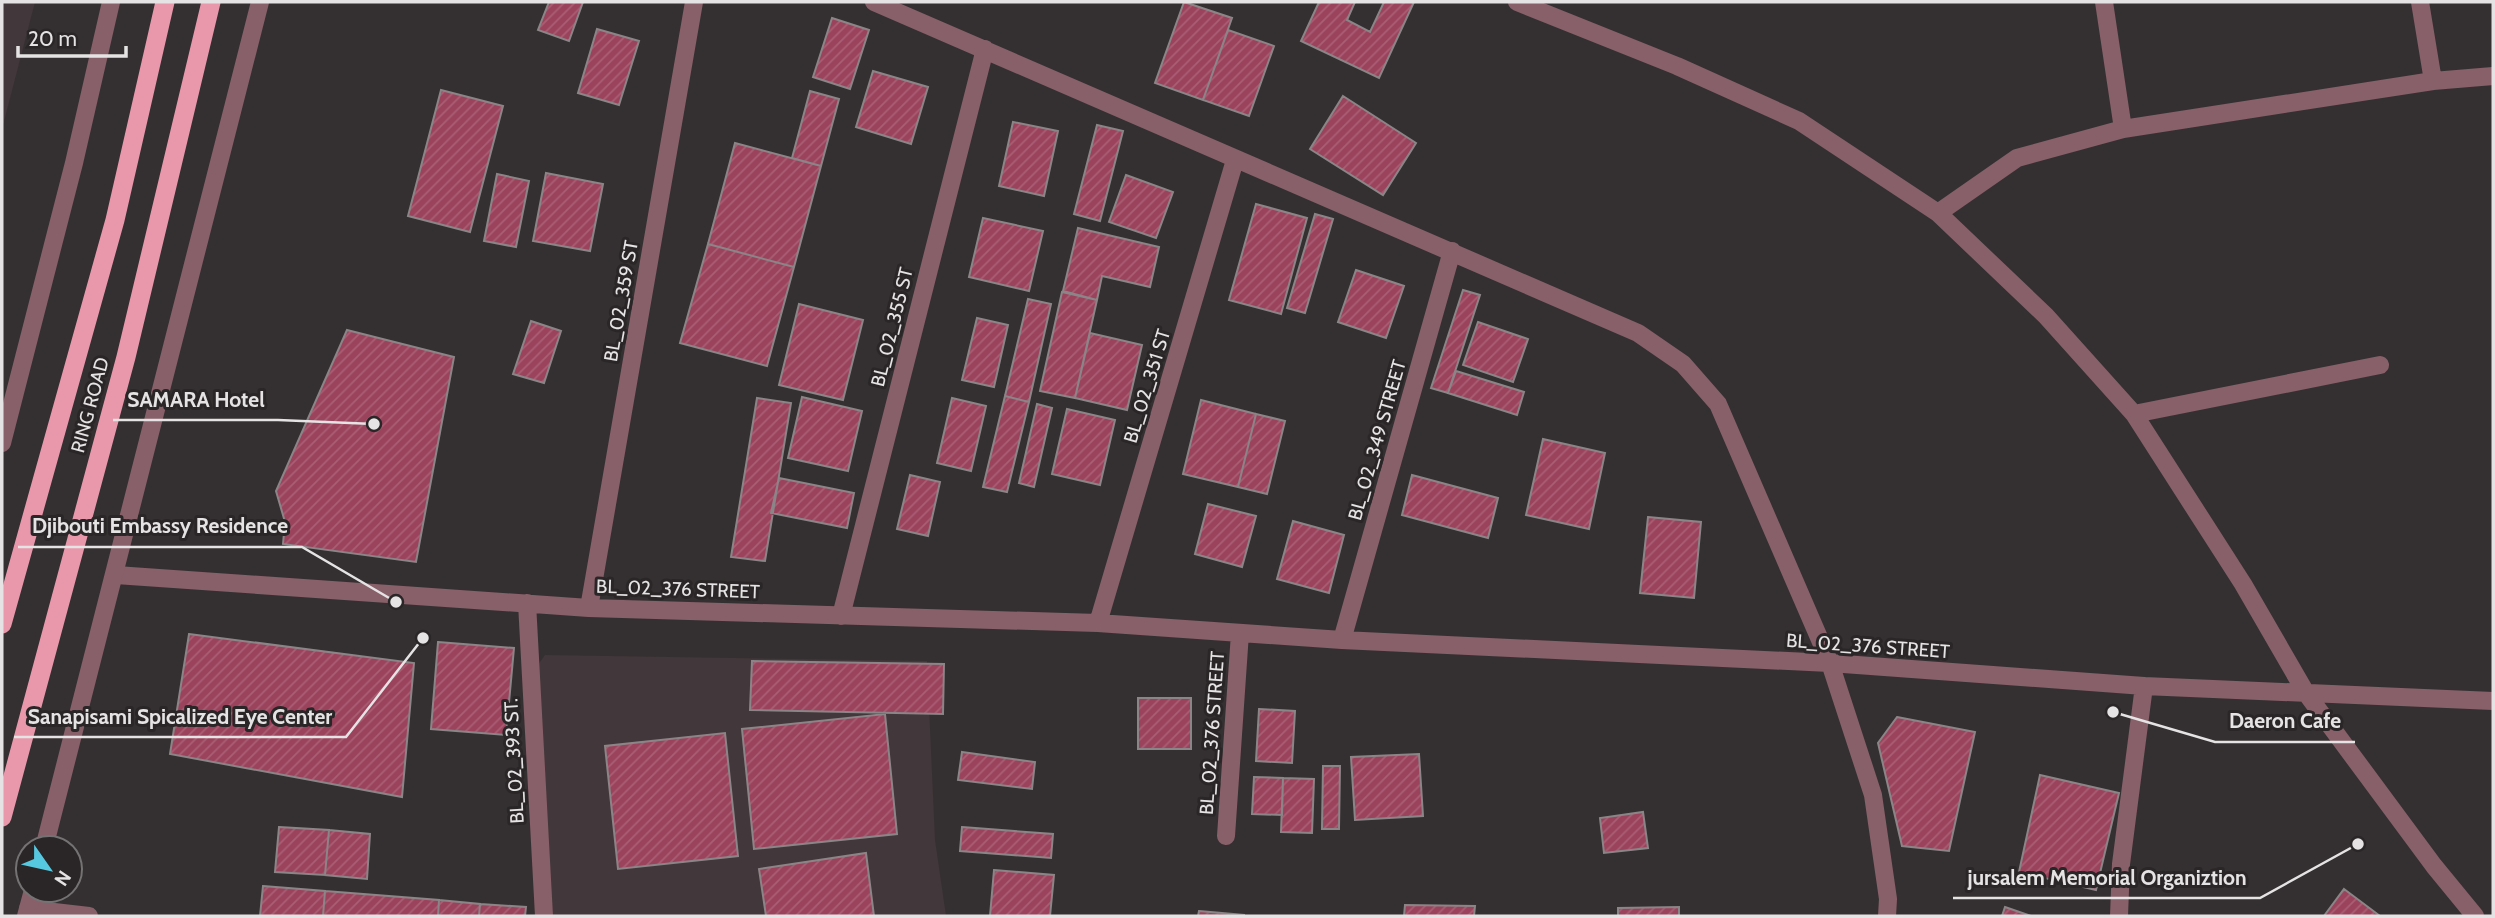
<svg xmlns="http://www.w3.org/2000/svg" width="2495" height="918" font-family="Cabin,sans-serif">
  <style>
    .built { fill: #42373a }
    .building { fill: url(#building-hatch); stroke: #8b8587; stroke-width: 2 }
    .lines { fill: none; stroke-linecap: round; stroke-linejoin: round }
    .minor { stroke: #886069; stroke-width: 18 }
    .tertiary { stroke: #886069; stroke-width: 18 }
    .trunk { stroke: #e998ac; stroke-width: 19 }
    .labels { text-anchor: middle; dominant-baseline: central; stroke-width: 6; stroke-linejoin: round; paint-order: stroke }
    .street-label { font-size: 19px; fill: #e6e3e4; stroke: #2a2627 }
    .leader { fill: none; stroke: #e6e3e4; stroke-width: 2.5 }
    .callout-dot { fill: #e6e3e4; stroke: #2a2627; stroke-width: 2.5 }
    .callout-label { font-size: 21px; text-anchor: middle; font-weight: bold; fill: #e6e3e4; stroke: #2a2627; stroke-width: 6; stroke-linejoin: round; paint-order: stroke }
  </style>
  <defs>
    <pattern id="building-hatch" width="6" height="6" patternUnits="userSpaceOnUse" patternTransform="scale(1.75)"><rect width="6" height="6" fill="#9b435d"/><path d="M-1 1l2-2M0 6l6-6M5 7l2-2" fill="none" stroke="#a95e74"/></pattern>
  </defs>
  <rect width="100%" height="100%" fill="#343031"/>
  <path class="built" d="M 2,2 L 35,2 L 2,129 Z
    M 545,655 L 927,661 L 935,840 L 946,916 L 552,916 L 528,679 Z"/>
  <path class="building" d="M 549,2 L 583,2 L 569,41 L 538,30 Z
    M 1184,2 L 1232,18 L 1203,100 L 1155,83 Z
    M 1319,2 L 1355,2 L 1347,20 L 1370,32 L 1384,2 L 1414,2 L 1379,78 L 1301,41 Z
    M 832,18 L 869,30 L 850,89 L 813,77 Z
    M 597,29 L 639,41 L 619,105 L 578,93 Z
    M 1228,30 L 1274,46 L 1249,116 L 1203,100 Z
    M 873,71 L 928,87 L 911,144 L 856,127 Z
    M 441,90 L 503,106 L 470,232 L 408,216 Z
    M 810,91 L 839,99 L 821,166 L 792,158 Z
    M 1343,96 L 1416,143 L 1383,195 L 1310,149 Z
    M 1013,122 L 1058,131 L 1044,196 L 999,186 Z
    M 1097,125 L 1123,131 L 1100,221 L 1074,214 Z
    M 735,143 L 821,166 L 794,267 L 708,244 Z
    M 546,173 L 603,184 L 590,251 L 533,241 Z
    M 497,174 L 529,181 L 516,247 L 484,241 Z
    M 1126,175 L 1173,192 L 1156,238 L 1109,222 Z
    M 1256,204 L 1307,218 L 1281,314 L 1229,300 Z
    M 1315,214 L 1333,219 L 1305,313 L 1287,308 Z
    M 983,218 L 1043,231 L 1029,291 L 969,277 Z
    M 1078,228 L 1159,247 L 1150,287 L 1102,276 L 1097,300 L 1063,291 Z
    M 708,244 L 794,267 L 767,366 L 680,343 Z
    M 1356,270 L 1404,286 L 1386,338 L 1338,322 Z
    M 1463,290 L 1480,295 L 1448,393 L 1431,388 Z
    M 1062,292 L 1097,300 L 1075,398 L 1040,391 Z
    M 1028,299 L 1051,304 L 1029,402 L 1005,396 Z
    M 799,304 L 863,320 L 843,400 L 779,385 Z
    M 977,318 L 1008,325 L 994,387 L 962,380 Z
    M 531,321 L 561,331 L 544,383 L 513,374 Z
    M 1478,322 L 1528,339 L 1513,382 L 1463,365 Z
    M 347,330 L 454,357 L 416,562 L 283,544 L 285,522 L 276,491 Z
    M 1090,333 L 1142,345 L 1127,410 L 1075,398 Z
    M 1456,371 L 1524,392 L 1517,415 L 1448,393 Z
    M 1005,396 L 1029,402 L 1007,492 L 983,487 Z
    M 802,397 L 862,411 L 848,471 L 788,458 Z
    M 757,398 L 791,403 L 765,561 L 731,557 Z
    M 952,398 L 986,406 L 971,471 L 937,463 Z
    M 1201,400 L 1256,414 L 1238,487 L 1183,474 Z
    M 1037,404 L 1052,408 L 1034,487 L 1019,483 Z
    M 1067,409 L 1115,420 L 1100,485 L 1052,474 Z
    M 1256,414 L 1285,421 L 1267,494 L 1238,487 Z
    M 1543,439 L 1605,453 L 1589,529 L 1526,515 Z
    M 910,475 L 940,482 L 928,536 L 897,529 Z
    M 1412,475 L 1498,498 L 1488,538 L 1402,515 Z
    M 779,478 L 854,493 L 847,528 L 771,513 Z
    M 1208,504 L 1256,516 L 1242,567 L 1195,554 Z
    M 1648,517 L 1701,522 L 1694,598 L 1640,593 Z
    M 1293,521 L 1344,535 L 1329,593 L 1277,579 Z
    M 189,634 L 414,663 L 402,797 L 170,754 Z
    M 438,642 L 514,648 L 506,735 L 431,729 Z
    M 752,661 L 944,664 L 943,714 L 750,710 Z
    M 1138,698 L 1191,698 L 1191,749 L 1138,749 Z
    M 1259,709 L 1295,711 L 1292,763 L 1256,761 Z
    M 885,714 L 897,834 L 754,849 L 742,729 Z
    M 1897,717 L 1975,732 L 1949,851 L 1902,846 L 1878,743 Z
    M 725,733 L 738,856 L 618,869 L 605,746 Z
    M 962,752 L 1035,762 L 1032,789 L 958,780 Z
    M 1419,754 L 1423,816 L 1355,820 L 1351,757 Z
    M 1323,766 L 1340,766 L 1339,829 L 1322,829 Z
    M 2040,775 L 2119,793 L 2096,890 L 2019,872 Z
    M 1254,777 L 1283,778 L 1282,815 L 1252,814 Z
    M 1283,778 L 1314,779 L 1312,833 L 1281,832 Z
    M 1643,812 L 1648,848 L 1604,853 L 1600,818 Z
    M 279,827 L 329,830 L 325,875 L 275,872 Z
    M 962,827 L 1053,834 L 1051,858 L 960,851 Z
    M 329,830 L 370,834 L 367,879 L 325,875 Z
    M 866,853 L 874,916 L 766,916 L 759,869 Z
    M 994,870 L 1054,875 L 1050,916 L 990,916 Z
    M 263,886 L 325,891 L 323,916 L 260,916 Z
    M 2344,889 L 2380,916 L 2324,916 Z
    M 325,891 L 439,900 L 438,916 L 323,916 Z
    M 439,900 L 480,904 L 479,916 L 438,916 Z
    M 480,904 L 526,907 L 525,916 L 479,916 Z
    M 1405,905 L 1475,906 L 1474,916 L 1404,916 Z
    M 1679,907 L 1679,916 L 1618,916 L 1618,908 Z
    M 2005,907 L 2031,916 L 2002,916 Z
    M 1199,911 L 1245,915 L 1198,916 Z"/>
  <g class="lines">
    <path class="minor" d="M 874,2 L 1638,333 L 1683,364 L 1718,404 L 1830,663 L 1873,795 L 1888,899 L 1887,916
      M 1517,2 L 1677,66 L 1799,121 L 1938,213 L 2046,316 L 2134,414 L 2243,584 L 2306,693 L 2434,866 L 2475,916
      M 2104,2 L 2123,129
      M 2420,2 L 2433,81
      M 1938,213 L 2017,158 L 2123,129 L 2433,81 L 2493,76
      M 2134,414 L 2380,365
      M 116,575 L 589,608 L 1098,623 L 1342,640 L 1830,663 L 2144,686 L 2493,701
      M 527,603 L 544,916
      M 589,608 L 694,2
      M 841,616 L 985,49
      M 1098,623 L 1235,160
      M 1342,640 L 1452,251
      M 1226,836 L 1240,633
      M 28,909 L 89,916
      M 2119,916 L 2121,864 L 2144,686"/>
    <path class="tertiary" d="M 2,443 L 74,163 L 111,2
      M 44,848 L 260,2
      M 26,916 L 33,890"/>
    <path class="trunk" d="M 2,624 L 115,220 L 165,2
      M 2,817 L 126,357 L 211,2"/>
  </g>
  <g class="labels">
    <g class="street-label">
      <text transform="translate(621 301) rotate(-80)">BL_02_359 ST</text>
      <text transform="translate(892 327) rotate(-76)">BL_02_355 ST</text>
      <text transform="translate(1147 386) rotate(-73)">BL_02_351 ST</text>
      <text transform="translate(90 405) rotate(-75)">RING ROAD</text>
      <text transform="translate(1377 440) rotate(-74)">BL_02_349 STREET</text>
      <text transform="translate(678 589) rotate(2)">BL_02_376 STREET</text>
      <text transform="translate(1868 646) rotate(4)">BL_02_376 STREET</text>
      <text transform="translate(1212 733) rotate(-86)">BL_02_376 STREET</text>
      <text transform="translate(514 761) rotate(-93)">BL_02_393 ST.</text>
    </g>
  </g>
  <path class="leader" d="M374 424L278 420H113M396 602L302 547H18M423 638L346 737H14M2113 712L2215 742H2355M2358 844L2260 898H1953"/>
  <g class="callout-dot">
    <circle cx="374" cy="424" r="7"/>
    <circle cx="396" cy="602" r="7"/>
    <circle cx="423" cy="638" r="7"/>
    <circle cx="2113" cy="712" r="7"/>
    <circle cx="2358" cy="844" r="7"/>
  </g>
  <g class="callout-label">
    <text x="196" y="407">SAMARA Hotel</text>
    <text x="160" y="533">Djibouti Embassy Residence</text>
    <text x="180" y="724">Sanapisami Spicalized Eye Center</text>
    <text x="2285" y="728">Daeron Cafe</text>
    <text x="2107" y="885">jursalem Memorial Organiztion</text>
  </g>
  <rect width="2495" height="918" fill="none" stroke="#e6e3e4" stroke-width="7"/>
  <g transform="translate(49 869) rotate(124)"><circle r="33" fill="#2a2627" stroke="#757273" stroke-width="2"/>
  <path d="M0-5L12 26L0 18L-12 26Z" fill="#56c9e1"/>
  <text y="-10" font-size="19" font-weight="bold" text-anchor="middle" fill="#e6e3e4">N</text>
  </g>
  <path d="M18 46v10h108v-10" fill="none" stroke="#e6e3e4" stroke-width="3.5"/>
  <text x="28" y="46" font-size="21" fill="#e6e3e4" stroke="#2a2627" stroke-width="5" paint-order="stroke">20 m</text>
</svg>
